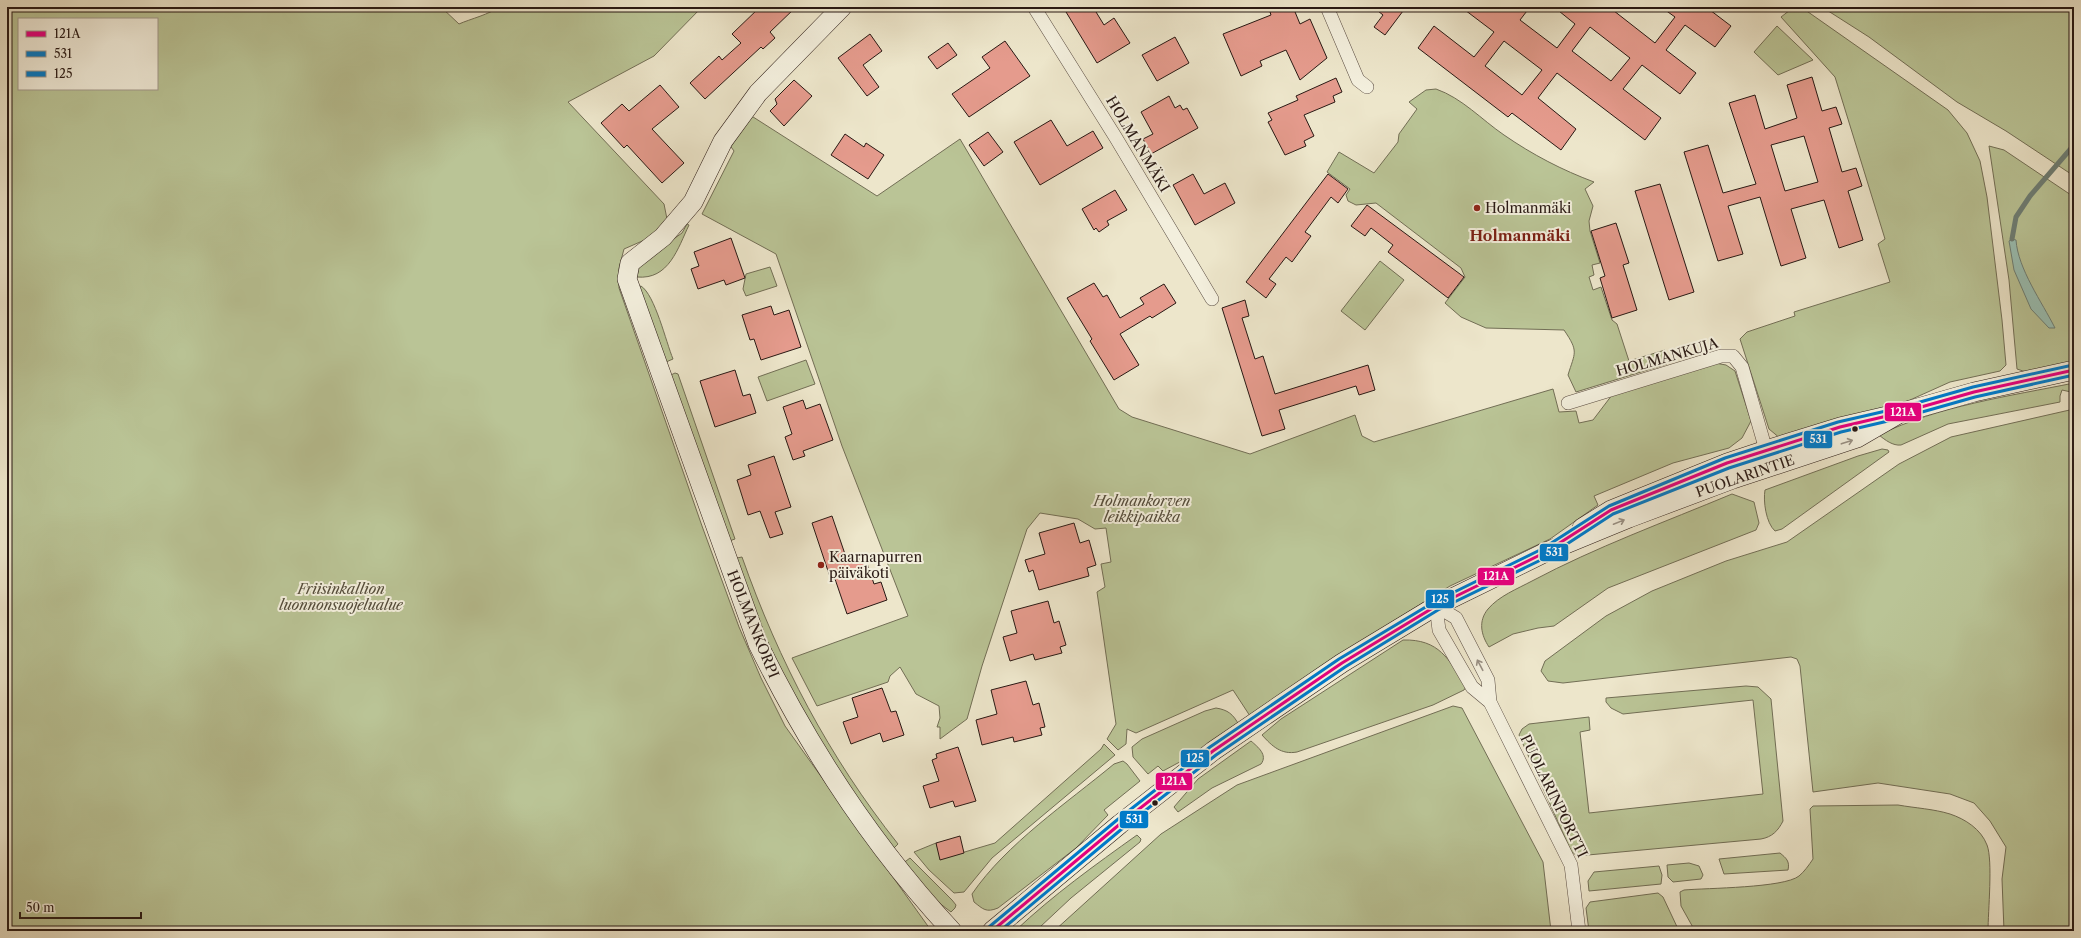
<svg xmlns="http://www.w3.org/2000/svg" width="2081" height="938" font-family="'Libre Caslon Text',serif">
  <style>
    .green { fill: #bac496; stroke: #726e55; fill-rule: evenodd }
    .water { fill: #9ac0b4; stroke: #6d7d74 }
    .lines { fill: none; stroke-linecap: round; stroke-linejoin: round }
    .stream { stroke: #6d7d74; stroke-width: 5 }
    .building { fill: #e59b8d; stroke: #291914; fill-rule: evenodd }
    .street-casing { stroke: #5a4c42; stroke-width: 14 }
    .secondary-casing { stroke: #291914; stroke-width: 20 }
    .street { stroke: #f3efdd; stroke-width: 13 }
    .secondary { stroke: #f3efdd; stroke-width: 19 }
    .bus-1-casing { stroke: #f3efdd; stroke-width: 6 }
    .bus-2-casing { stroke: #f3efdd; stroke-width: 6 }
    .bus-3-casing { stroke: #f3efdd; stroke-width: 6 }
    .bus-1 { stroke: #e5007d; stroke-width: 3 }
    .bus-2 { stroke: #007ac9; stroke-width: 3 }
    .bus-3 { stroke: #007ac9; stroke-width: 3 }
    .oneway { stroke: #988f83 }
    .poi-dot { fill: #8f2418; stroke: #f3efdd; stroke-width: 1.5 }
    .bus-dot { fill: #291914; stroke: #f3efdd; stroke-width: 1.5 }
    .labels { text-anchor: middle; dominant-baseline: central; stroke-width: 4; stroke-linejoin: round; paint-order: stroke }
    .street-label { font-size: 14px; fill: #291914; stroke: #f3efdd }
    .poi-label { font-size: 14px; fill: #291914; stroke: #f3efdd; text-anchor: start }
    .park-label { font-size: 14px; font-style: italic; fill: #544c3b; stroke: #f3efdd }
    .neighbourhood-label { font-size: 15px; font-weight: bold; fill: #7a1f14; stroke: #f3efdd }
    .line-badge { stroke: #f3efdd; stroke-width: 1.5 }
    .badge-label { font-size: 11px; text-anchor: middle; font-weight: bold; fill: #fff }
  </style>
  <rect width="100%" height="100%" fill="#ede6cb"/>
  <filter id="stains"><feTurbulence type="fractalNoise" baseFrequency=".005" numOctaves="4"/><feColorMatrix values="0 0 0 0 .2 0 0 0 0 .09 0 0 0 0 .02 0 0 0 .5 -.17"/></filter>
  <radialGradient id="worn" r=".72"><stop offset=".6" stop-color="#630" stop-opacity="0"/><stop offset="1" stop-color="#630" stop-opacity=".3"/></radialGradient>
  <path class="green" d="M 7,7 L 441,7 L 459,24 C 470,19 491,14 498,7 L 702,7 L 654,56 L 568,102 L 664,204 L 668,224 L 656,235 L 624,249 L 619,268 L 619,288 L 702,526 L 739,627 L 761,678 L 785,726 L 930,929 L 928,931 L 7,931 ZM 19,19 L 157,19 L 157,89 L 19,89 Z
    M 1794,7 L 1801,7 L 1948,110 L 1967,133 L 1980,161 L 1987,197 L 2002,320 L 2006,365 L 2000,371 L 1950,382 L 1910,400 L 1799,435 L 1781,439 L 1769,429 L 1740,339 L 1747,332 L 1795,316 L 1794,312 L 1890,282 L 1878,244 L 1885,239 L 1835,77 L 1781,17 Z
    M 1822,7 L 2074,7 L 2074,176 L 2006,131 L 1957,102 L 1869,37 Z
    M 1777,26 L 1813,60 L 1778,75 L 1754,52 Z
    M 1436,89 C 1462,98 1482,120 1504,135 C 1533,155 1562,170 1594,182 L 1585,189 L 1593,206 L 1589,221 L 1590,231 L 1600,263 L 1592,265 L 1594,275 L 1589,277 L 1593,290 L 1601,287 L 1612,320 L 1617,324 L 1629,361 L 1665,350 L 1667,364 L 1576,392 L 1568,375 C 1575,352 1579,352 1564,330 L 1486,328 L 1461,317 L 1445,303 L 1465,277 L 1461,268 L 1376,203 L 1356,205 L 1348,201 L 1346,195 L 1350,189 L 1327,172 L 1339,152 L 1374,173 L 1398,142 L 1399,134 L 1417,109 L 1409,102 L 1426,90 Z
    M 750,115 L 877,196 L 960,139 L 1119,409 L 1132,417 L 1250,454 L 1355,415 L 1362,436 L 1374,442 L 1553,389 L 1559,412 L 1576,411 L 1579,423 L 1593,420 L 1612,395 L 1715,363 L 1726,365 L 1735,371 L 1751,421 L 1742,438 L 1729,448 L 1673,463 L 1594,496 L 1598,505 L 1550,539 L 1450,586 L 1368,637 L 1250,716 L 1233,690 L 1136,733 L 1127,729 L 1126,744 L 1118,750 L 1107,739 L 1116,724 L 1097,592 L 1105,587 L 1101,564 L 1111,562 L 1106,528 L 1095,529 L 1078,519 L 1040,513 L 1027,529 L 982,666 L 967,719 L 940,739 L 940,727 L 937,727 L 940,718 L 939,706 L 916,694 L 900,667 L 890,676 L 888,682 L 817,706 L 792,658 L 908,616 L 842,446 L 776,254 L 702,214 L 734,151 L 729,144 Z
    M 1989,146 L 2004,150 L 2074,197 L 2074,362 L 2029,373 L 2017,369 L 2009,280 Z
    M 687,224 L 689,225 C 678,248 669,280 637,277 L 640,263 L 682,233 Z
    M 1380,261 L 1404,280 L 1365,330 L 1341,311 Z
    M 770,267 L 777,286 L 746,296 L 743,289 L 746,274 Z
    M 641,286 C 655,295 666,342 673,359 L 666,362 L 637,287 Z
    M 806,360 L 815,384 L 767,401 L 758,377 Z
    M 675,373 L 678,374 L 735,539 L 726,542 L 671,375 Z
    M 2074,383 L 2074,397 L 2071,392 L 2062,390 L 2060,396 L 2060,402 L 1948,424 L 1901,445 C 1893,446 1885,440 1879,435 C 1938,406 2010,396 2074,383 Z
    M 2074,409 L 2074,931 L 2004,931 L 2002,879 L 2006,847 L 1990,821 L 1974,803 L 1950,794 L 1878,783 L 1813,792 L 1800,666 L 1797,659 L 1791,657 L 1563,683 L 1548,681 L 1541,671 L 1545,661 L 1606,616 L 1652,591 L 1726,561 L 1787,542 L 1899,464 L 1951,437 Z
    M 1882,449 L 1888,450 L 1889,452 L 1782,529 L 1775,531 C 1766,523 1763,501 1765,490 L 1858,456 Z
    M 1732,494 L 1754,502 L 1759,523 L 1756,530 L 1608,588 L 1554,626 L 1538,628 L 1513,634 L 1489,647 C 1481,635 1478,621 1488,609 C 1499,596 1517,589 1532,581 C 1596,547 1665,522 1732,494 Z
    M 742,557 C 779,662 829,757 898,844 L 891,851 L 786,689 L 735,567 L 737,558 Z
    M 1403,640 C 1439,639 1449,659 1466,687 L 1464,690 L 1433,705 L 1297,752 C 1281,755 1272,746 1262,735 L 1281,719 Z
    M 1746,686 L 1758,687 L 1771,699 L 1783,821 C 1778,831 1772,837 1761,839 L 1577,856 L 1571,851 L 1519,735 L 1522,729 L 1529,724 L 1589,717 L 1590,730 L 1580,732 L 1589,813 L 1763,794 L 1753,700 L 1623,714 L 1611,708 L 1606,702 L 1606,698 Z
    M 1453,706 L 1462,708 L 1543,862 L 1551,931 L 1054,931 L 1161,834 L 1237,785 Z
    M 1216,708 C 1228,710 1233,714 1239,725 L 1215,743 L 1163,771 L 1158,766 L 1148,774 L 1133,757 L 1132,747 L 1142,739 L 1205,711 Z
    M 1251,741 C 1258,747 1268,755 1261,764 L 1212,788 L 1178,812 L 1174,807 L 1198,779 Z
    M 1104,744 L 1115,755 L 992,858 L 964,892 L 954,893 L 929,870 L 914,852 L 936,843 L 941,859 L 995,843 L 1101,749 Z
    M 1123,761 L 1127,764 L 1140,781 L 1104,810 L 1108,815 L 1076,848 L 998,908 C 986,913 983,909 974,902 L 972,894 C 1006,844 1067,803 1114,764 Z
    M 1898,805 C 1915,808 1934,809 1950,814 C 1965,819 1981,829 1987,845 C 1993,860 1988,912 1988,931 L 1695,931 L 1681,906 L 1680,892 L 1684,890 C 1707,888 1784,888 1799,876 C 1804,872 1809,865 1813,859 L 1810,809 L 1813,806 Z
    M 1137,835 L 1141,839 L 1140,842 L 1071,898 L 1040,927 L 1029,931 L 1015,931 C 1053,895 1095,865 1137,835 Z
    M 1780,853 C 1786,858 1790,861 1788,870 L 1724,874 L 1719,859 Z
    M 910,858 L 952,900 L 956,905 L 955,908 L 951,912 L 934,899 L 902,864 Z
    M 1689,863 L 1699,866 L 1703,875 L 1701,879 L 1673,882 L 1668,877 L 1667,865 Z
    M 1659,866 L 1662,875 L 1661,884 L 1589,891 L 1588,881 L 1594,872 Z
    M 1658,893 L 1663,897 L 1679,931 L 1589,931 L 1586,908 L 1590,902 Z"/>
  <path class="water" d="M 2012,239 L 2016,240 C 2018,269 2042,302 2055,328 L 2049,328 L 2031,309 L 2014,270 L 2009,241 Z"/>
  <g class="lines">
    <path class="stream" d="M 2012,239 L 2016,217 L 2030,196 L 2074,145"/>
  </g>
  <path class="building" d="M 760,7 L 796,7 L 770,32 L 775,38 L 763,49 L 761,47 L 705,99 L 690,83 L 719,56 L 722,60 L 741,43 L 732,34 Z
    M 1063,7 L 1093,7 L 1104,25 L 1114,18 L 1130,43 L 1097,63 Z
    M 1281,7 L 1293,7 L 1300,24 L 1310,19 L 1327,58 L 1300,80 L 1286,50 L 1260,61 L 1262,66 L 1241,76 L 1223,34 L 1271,15 L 1270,12 Z
    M 1373,7 L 1406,7 L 1385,35 L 1374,27 L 1383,15 Z
    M 1461,7 L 1530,7 L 1520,20 L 1557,48 L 1575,24 L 1554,7 L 1609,7 L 1655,43 L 1675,17 L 1661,7 L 1706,7 L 1731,26 L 1715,47 L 1685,25 L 1666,50 L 1696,73 L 1680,94 L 1642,65 L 1623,89 L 1661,118 L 1645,140 L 1557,73 L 1538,98 L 1576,129 L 1561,150 L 1512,113 L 1508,117 L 1418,48 L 1434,26 L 1474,57 L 1494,32 ZM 1590,27 L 1630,58 L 1611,81 L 1572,51 ZM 1504,41 L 1542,70 L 1522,95 L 1485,66 Z
    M 870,34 L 882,51 L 863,65 L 879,87 L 867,96 L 838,58 Z
    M 1175,37 L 1189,63 L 1157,81 L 1142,55 Z
    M 1005,41 L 1030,76 L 969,117 L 952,94 L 990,68 L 982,57 Z
    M 948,43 L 957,55 L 937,69 L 928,57 Z
    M 1812,77 L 1822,111 L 1836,107 L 1842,124 L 1829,128 L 1842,172 L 1856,168 L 1862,186 L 1848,191 L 1863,240 L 1839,248 L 1824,200 L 1791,209 L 1806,258 L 1781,266 L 1760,197 L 1728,206 L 1743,254 L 1718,261 L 1684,152 L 1708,145 L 1723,193 L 1756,184 L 1729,103 L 1755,95 L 1765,129 L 1797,118 L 1787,85 ZM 1804,136 L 1818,182 L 1785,191 L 1771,145 Z
    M 1336,78 L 1342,92 L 1333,96 L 1335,102 L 1304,115 L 1314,136 L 1304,141 L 1306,146 L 1285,155 L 1268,122 L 1272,120 L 1268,113 L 1298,100 L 1296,96 Z
    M 794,80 L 812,96 L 784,126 L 770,111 L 777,104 L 775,99 Z
    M 660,85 L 679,107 L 652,129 L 684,163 L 662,183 L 627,145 L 624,148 L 601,123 L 622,104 L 629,111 Z
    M 1169,96 L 1175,108 L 1180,105 L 1183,110 L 1187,108 L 1198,128 L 1151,154 L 1143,139 L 1153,134 L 1141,112 Z
    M 1051,120 L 1067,146 L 1093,131 L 1103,148 L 1040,185 L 1014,142 Z
    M 988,132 L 1003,152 L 984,166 L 969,145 Z
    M 845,134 L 864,147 L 866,143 L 884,155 L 868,179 L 831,155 Z
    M 1193,174 L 1204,194 L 1225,183 L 1235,203 L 1195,225 L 1173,185 Z
    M 1328,174 L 1348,189 L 1338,203 L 1331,197 L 1305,232 L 1311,236 L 1292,262 L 1286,257 L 1269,279 L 1276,284 L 1266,298 L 1246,282 Z
    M 1660,184 L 1694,292 L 1669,300 L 1635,191 Z
    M 1115,190 L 1127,210 L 1107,221 L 1109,225 L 1099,232 L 1096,228 L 1094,230 L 1082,209 Z
    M 1367,205 L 1464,277 L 1448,298 L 1388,252 L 1393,245 L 1371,228 L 1365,236 L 1351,226 Z
    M 1616,223 L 1629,263 L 1623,265 L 1637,310 L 1612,318 L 1600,278 L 1605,276 L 1591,231 Z
    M 731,238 L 745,278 L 726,285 L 724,280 L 698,289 L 691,269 L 699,266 L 694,252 Z
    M 1094,283 L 1103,297 L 1107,295 L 1120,318 L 1144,304 L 1140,298 L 1164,284 L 1176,303 L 1152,318 L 1150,316 L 1120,334 L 1139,365 L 1114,380 L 1090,341 L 1092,339 L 1067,298 Z
    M 1245,300 L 1249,316 L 1242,318 L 1255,359 L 1263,356 L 1275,394 L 1368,365 L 1375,390 L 1359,395 L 1356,386 L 1279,410 L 1285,429 L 1262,436 L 1222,308 Z
    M 771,306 L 774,315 L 789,310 L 801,347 L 761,360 L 754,339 L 750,340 L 742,315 Z
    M 735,370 L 743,396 L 750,394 L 756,413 L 715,427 L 700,381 Z
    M 803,400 L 806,409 L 820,404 L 833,440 L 803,451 L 805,456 L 793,460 L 785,437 L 792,434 L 783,407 Z
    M 774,456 L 791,507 L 775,512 L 783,534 L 770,538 L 760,511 L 748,515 L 737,480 L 751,475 L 748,465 Z
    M 832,516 L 848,563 L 865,557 L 874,584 L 881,582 L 887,600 L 847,614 L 835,579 L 831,580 L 812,523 Z
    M 1074,523 L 1080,543 L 1089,540 L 1096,565 L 1087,568 L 1089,576 L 1039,590 L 1033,570 L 1029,572 L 1025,560 L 1045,554 L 1039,533 Z
    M 1048,601 L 1054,623 L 1059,621 L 1066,645 L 1060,647 L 1062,653 L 1035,660 L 1033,654 L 1010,661 L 1003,637 L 1017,633 L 1011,611 Z
    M 1026,681 L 1033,705 L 1039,703 L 1045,727 L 1040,728 L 1042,735 L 1014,742 L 1013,737 L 982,745 L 976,720 L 997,714 L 991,690 Z
    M 882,688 L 891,712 L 896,711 L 904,735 L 883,742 L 880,733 L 851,744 L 843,722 L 858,717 L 852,698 Z
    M 958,747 L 976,801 L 955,807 L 953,801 L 930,808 L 923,786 L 939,781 L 932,760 L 937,758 L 936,754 Z
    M 960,836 L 964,853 L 940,860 L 936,843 Z"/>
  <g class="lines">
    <defs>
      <path id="street" d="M 1034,7 L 1116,138 L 1212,299
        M 1327,7 L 1358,80 L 1367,87
        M 1568,403 L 1721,356 L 1733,356 L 1742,367 L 1768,457
        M 1436,606 L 1456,618 L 1488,680 L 1490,702 L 1571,865 L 1579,931
        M 1436,606 L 1439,630 L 1472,687 L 1490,702"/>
      <path id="secondary" d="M 842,7 L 758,93 L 723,141 L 693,202 L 663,237 L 630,263 L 627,279 L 758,644 C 809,748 873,846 952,931
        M 1582,528 L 1611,510 L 1727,463 L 1766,450 L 1840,427 L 1900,413 L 1974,392 L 2074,370
        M 992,931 L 1120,824 L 1213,751 L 1342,663 L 1436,606 L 1544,553 L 1629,518 L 1733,479 L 1857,438 L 1900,413"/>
    </defs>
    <use href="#street" class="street-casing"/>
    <use href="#secondary" class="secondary-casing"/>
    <use href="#street" class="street"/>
    <use href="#secondary" class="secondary"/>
    <defs>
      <path id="bus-1" d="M 992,931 L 1120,824 L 1213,751 L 1342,663 L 1436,606 L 1544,553 L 1611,510 L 1727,463 L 1840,427 L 1900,413 L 1974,392 L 2074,370"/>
      <path id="bus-2" d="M 1000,931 L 1123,828 L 1216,755 L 1345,667 L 1438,610 L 1547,557 L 1613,514 L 1729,468 L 1841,432 L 1901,418 L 1975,397 L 2074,375"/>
      <path id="bus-3" d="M 989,927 L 1117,820 L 1210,747 L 1339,659 L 1434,602 L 1542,549 L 1609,506 L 1725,458 L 1838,422 L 1899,408 L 1973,387 L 2073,365"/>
    </defs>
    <use href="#bus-1" class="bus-1-casing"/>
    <use href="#bus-2" class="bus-2-casing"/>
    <use href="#bus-3" class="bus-3-casing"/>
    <use href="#bus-1" class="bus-1"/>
    <use href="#bus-2" class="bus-2"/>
    <use href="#bus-3" class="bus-3"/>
  </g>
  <defs><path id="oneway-shaft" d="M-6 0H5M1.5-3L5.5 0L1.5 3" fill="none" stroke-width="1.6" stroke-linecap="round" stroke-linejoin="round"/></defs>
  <g class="oneway">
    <use href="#oneway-shaft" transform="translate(1847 442) rotate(-18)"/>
    <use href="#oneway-shaft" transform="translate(1619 522) rotate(-22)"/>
    <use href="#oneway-shaft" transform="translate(1480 665) rotate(-118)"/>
  </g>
  <g class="poi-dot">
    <circle cx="1477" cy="208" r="4"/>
    <circle cx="821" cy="565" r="4"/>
  </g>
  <g class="bus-dot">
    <circle cx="1855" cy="429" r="3.5"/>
    <circle cx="1155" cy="803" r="3.5"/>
  </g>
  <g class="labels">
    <g class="street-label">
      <text transform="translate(1138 144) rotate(59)">HOLMANMÄKI</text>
      <text transform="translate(1667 357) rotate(-16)">HOLMANKUJA</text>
      <text transform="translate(1745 476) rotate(-19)">PUOLARINTIE</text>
      <text transform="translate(753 624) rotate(68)">HOLMANKORPI</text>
      <text transform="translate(1554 796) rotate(64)">PUOLARINPORTTI</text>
    </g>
    <g class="poi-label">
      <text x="1485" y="208">Holmanmäki</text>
      <text x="829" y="557">Kaarnapurren<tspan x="829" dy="16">päiväkoti</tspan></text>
    </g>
    <g class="park-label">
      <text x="1142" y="501">Holmankorven<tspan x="1142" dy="16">leikkipaikka</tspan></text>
      <text x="341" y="589">Friisinkallion<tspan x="341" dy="16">luonnonsuojelualue</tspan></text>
    </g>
    <g class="neighbourhood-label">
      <text x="1520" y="235">Holmanmäki</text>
    </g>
  </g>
  <g class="line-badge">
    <rect x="1884" y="402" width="38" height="20" rx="4" fill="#e5007d"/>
    <rect x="1803" y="430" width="30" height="19" rx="4" fill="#007ac9"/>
    <rect x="1539" y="543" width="30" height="19" rx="4" fill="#007ac9"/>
    <rect x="1477" y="567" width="38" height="19" rx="4" fill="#e5007d"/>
    <rect x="1425" y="589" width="30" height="20" rx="4" fill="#007ac9"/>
    <rect x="1180" y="749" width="30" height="19" rx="4" fill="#007ac9"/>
    <rect x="1155" y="772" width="38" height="19" rx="4" fill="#e5007d"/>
    <rect x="1119" y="810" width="30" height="19" rx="4" fill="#007ac9"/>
  </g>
  <g class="badge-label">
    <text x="1903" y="416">121A</text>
    <text x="1818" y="443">531</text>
    <text x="1554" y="556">531</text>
    <text x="1496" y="580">121A</text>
    <text x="1440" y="603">125</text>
    <text x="1195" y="762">125</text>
    <text x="1174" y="785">121A</text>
    <text x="1134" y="823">531</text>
  </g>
  <rect width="2081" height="938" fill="none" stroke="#ede6cb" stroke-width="24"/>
  <rect x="8" y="8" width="2065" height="922" fill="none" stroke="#291914" stroke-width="2"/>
  <rect x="12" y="12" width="2057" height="914" fill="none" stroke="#291914"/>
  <rect x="18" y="18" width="140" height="72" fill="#f3efdd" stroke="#a2998d"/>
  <rect x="26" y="31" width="20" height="6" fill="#e5007d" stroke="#a2998d"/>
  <text x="54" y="38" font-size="12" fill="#291914">121A</text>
  <rect x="26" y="51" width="20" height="6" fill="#007ac9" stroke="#a2998d"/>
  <text x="54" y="58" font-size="12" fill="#291914">531</text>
  <rect x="26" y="71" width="20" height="6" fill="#007ac9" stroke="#a2998d"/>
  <text x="54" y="78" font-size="12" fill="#291914">125</text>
  <path d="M20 912v6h121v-6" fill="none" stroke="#291914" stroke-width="2"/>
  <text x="26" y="912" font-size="12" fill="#291914" stroke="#f3efdd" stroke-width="3" paint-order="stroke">50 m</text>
  <rect width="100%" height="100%" filter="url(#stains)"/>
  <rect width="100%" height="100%" fill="url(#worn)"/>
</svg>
